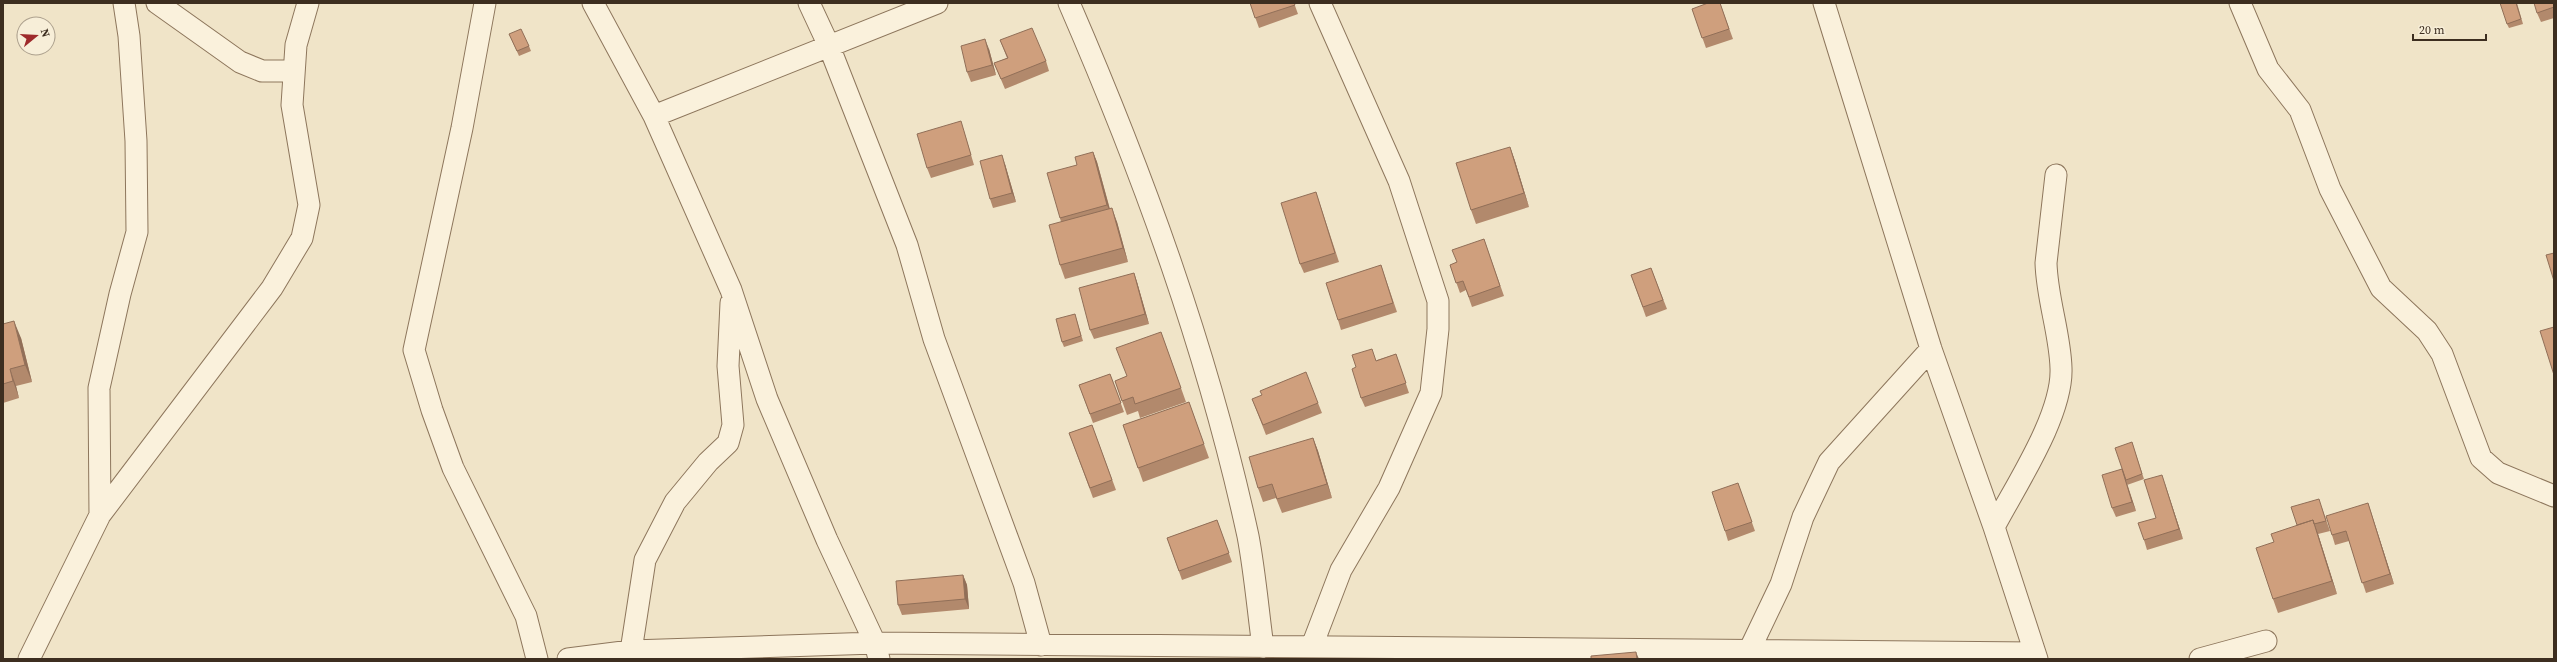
<svg xmlns="http://www.w3.org/2000/svg" width="2557" height="662" font-family="'Source Serif 4',serif">
  <style>
    .lines { fill: none; stroke-linecap: round; stroke-linejoin: round }
    .minor-casing { stroke: #8d765c; stroke-width: 23 }
    .minor { stroke: #faf1dc; stroke-width: 21 }
    .wall { fill: #b2896c }
    .shaded-wall { fill: #916f58 }
    .building { fill: #cf9f7d; stroke: #916f58 }
  </style>
  <rect width="100%" height="100%" fill="#f0e4c8"/>
  <g class="lines">
    <defs>
      <path id="minor" d="M 157,3 L 240,62 L 262,71 L 294,71
        M 485,3 L 462,128 L 414,350 L 432,410 L 453,468 L 526,616 L 537,659
        M 593,3 L 654,116 L 731,290 L 767,399 L 827,540 L 875,643 L 879,659
        M 809,3 L 829,46 L 907,245 L 934,339 L 1024,583 L 1041,645
        M 1069,3 C 1144,176 1208,352 1248,536 C 1255,573 1258,611 1263,647
        M 1824,3 L 1931,349 L 1994,527 L 2037,659
        M 2240,3 L 2268,69 L 2300,110 L 2330,189 L 2381,288 L 2427,331 L 2442,354 L 2481,458 L 2498,473 L 2554,496
        M 654,116 L 937,3
        M 100,515 L 99,388 L 120,294 L 137,232 L 136,141 L 129,36 L 124,3
        M 1994,527 C 2016,485 2063,415 2061,368 C 2060,333 2047,299 2046,263 L 2056,175
        M 1312,646 L 1341,570 L 1389,488 L 1431,393 L 1438,329 L 1438,301 L 1399,181 L 1320,3
        M 631,651 L 645,560 L 675,502 L 708,462 L 728,443 L 733,425 L 728,366 L 731,303
        M 1749,651 L 1781,584 L 1803,517 L 1829,462 L 1931,349
        M 29,659 L 100,515 L 272,288 L 302,238 L 309,205 L 292,105 L 296,45 L 308,3
        M 568,659 L 631,651 L 875,643 L 2035,653
        M 2200,659 L 2266,641"/>
    </defs>
    <use href="#minor" class="minor-casing"/>
    <use href="#minor" class="minor"/>
  </g>
  <path class="wall" d="M 1250,3 L 1294,3 L 1298,14 L 1259,28 Z
    M 1720,3 L 1733,39 L 1706,48 L 1692,9 Z
    M 2517,3 L 2523,24 L 2509,28 L 2507,24 Z
    M 2554,3 L 2554,18 L 2541,22 L 2537,13 Z
    M 509,34 L 529,46 L 531,51 L 519,56 Z
    M 1000,40 L 1046,61 L 1049,71 L 1005,89 L 994,63 L 1007,58 Z
    M 989,49 L 996,75 L 971,82 L 967,72 Z
    M 964,131 L 974,165 L 931,178 L 927,168 Z
    M 1510,147 L 1515,161 L 1529,207 L 1476,224 L 1471,210 Z
    M 1093,152 L 1097,162 L 1110,209 L 1117,222 L 1128,262 L 1065,279 L 1060,265 L 1061,222 L 1060,218 L 1077,165 Z
    M 1005,164 L 1016,202 L 993,208 L 990,199 Z
    M 1316,192 L 1339,262 L 1304,273 L 1300,264 Z
    M 1484,239 L 1504,296 L 1472,307 L 1466,290 L 1460,293 L 1450,265 L 1457,262 Z
    M 1381,265 L 1397,312 L 1341,330 L 1338,320 Z
    M 1651,268 L 1667,309 L 1646,317 L 1631,275 Z
    M 1134,273 L 1137,282 L 1149,324 L 1094,339 L 1090,330 Z
    M 1075,314 L 1083,341 L 1064,347 L 1062,342 Z
    M 3,324 L 21,338 L 32,382 L 16,386 L 19,398 L 3,403 Z
    M 1161,332 L 1186,402 L 1140,418 L 1138,411 L 1127,415 L 1115,381 L 1127,376 Z
    M 1396,354 L 1409,393 L 1365,407 L 1361,398 L 1377,360 Z
    M 1110,374 L 1124,412 L 1093,423 L 1079,385 Z
    M 1252,399 L 1318,403 L 1322,413 L 1266,435 Z
    M 1189,402 L 1209,458 L 1143,482 L 1123,425 Z
    M 1092,425 L 1116,490 L 1093,498 L 1069,433 Z
    M 1313,438 L 1318,451 L 1332,498 L 1282,513 L 1276,498 L 1263,502 L 1258,488 Z
    M 2132,442 L 2144,479 L 2127,485 L 2127,483 L 2136,511 L 2116,517 L 2112,508 L 2122,469 Z
    M 1738,483 L 1755,531 L 1728,541 L 1725,531 Z
    M 2165,484 L 2183,539 L 2147,550 L 2144,540 L 2156,518 Z
    M 2368,503 L 2394,584 L 2366,593 L 2349,541 L 2335,545 L 2332,535 Z
    M 2322,508 L 2330,531 L 2318,534 L 2337,594 L 2278,613 L 2273,599 L 2274,542 Z
    M 1217,520 L 1232,562 L 1182,580 L 1167,538 Z
    M 963,575 L 967,585 L 969,609 L 902,615 L 898,605 Z"/>
  <path class="shaded-wall" d="M 985,39 L 989,49 L 996,75 L 992,65 Z
    M 1510,147 L 1515,161 L 1529,207 L 1524,193 Z
    M 1093,152 L 1097,162 L 1111,214 L 1107,205 Z
    M 1002,155 L 1005,164 L 1016,202 L 1012,193 Z
    M 1112,208 L 1117,222 L 1128,262 L 1123,248 Z
    M 1134,273 L 1137,282 L 1149,324 L 1145,314 Z
    M 14,321 L 21,338 L 32,382 L 25,365 Z
    M 10,369 L 16,386 L 19,398 L 13,381 Z
    M 1313,438 L 1318,451 L 1332,498 L 1327,484 Z
    M 2122,469 L 2125,479 L 2136,511 L 2132,502 Z
    M 2162,475 L 2165,484 L 2183,539 L 2179,529 Z
    M 2368,503 L 2371,512 L 2394,584 L 2390,574 Z
    M 2313,520 L 2318,534 L 2337,594 L 2332,581 Z
    M 963,575 L 967,585 L 969,609 L 965,599 Z
    M 1636,652 L 1639,659 L 1637,659 Z"/>
  <path class="building" d="M 1250,3 L 1294,3 L 1295,5 L 1255,18 Z
    M 1708,3 L 1720,3 L 1729,29 L 1702,38 L 1692,9 Z
    M 2500,3 L 2516,3 L 2521,19 L 2507,24 Z
    M 2534,3 L 2554,3 L 2554,7 L 2537,13 Z
    M 1032,28 L 1046,61 L 1001,79 L 994,63 L 1008,58 L 1000,40 Z
    M 521,29 L 529,46 L 517,51 L 509,34 Z
    M 985,39 L 992,65 L 967,72 L 961,46 Z
    M 961,121 L 971,155 L 927,168 L 917,134 Z
    M 1510,147 L 1524,193 L 1471,210 L 1456,163 Z
    M 1093,152 L 1107,205 L 1060,218 L 1047,173 L 1077,165 L 1075,157 Z
    M 1002,155 L 1012,193 L 990,199 L 980,161 Z
    M 1316,192 L 1335,253 L 1300,264 L 1281,203 Z
    M 1112,208 L 1123,248 L 1060,265 L 1049,225 Z
    M 1484,239 L 1500,286 L 1469,297 L 1463,281 L 1456,283 L 1450,265 L 1457,262 L 1452,250 Z
    M 2554,253 L 2554,281 L 2546,255 Z
    M 1381,265 L 1393,303 L 1338,320 L 1326,283 Z
    M 1651,268 L 1663,300 L 1643,307 L 1631,275 Z
    M 1134,273 L 1145,314 L 1090,330 L 1079,288 Z
    M 1075,314 L 1081,336 L 1062,342 L 1056,319 Z
    M 14,321 L 25,365 L 10,369 L 13,381 L 3,384 L 3,324 Z
    M 2554,327 L 2554,375 L 2540,331 Z
    M 1161,332 L 1181,388 L 1135,404 L 1133,397 L 1122,401 L 1115,381 L 1127,376 L 1116,348 Z
    M 1372,349 L 1376,361 L 1396,354 L 1406,383 L 1361,398 L 1352,369 L 1356,367 L 1352,355 Z
    M 1306,372 L 1318,403 L 1263,425 L 1252,399 L 1262,395 L 1260,391 Z
    M 1110,374 L 1121,403 L 1090,414 L 1079,385 Z
    M 1189,402 L 1204,444 L 1138,468 L 1123,425 Z
    M 1092,425 L 1112,480 L 1090,488 L 1069,433 Z
    M 1313,438 L 1327,484 L 1277,499 L 1272,484 L 1258,488 L 1249,457 Z
    M 2132,442 L 2142,474 L 2126,480 L 2115,448 Z
    M 2122,469 L 2132,502 L 2112,508 L 2102,475 Z
    M 2162,475 L 2179,529 L 2144,540 L 2138,523 L 2156,518 L 2144,480 Z
    M 1738,483 L 1752,522 L 1725,531 L 1712,492 Z
    M 2319,499 L 2326,521 L 2314,524 L 2313,520 L 2297,525 L 2291,507 Z
    M 2368,503 L 2390,574 L 2362,583 L 2346,531 L 2332,535 L 2326,516 Z
    M 1217,520 L 1229,553 L 1179,571 L 1167,538 Z
    M 2313,520 L 2332,581 L 2273,599 L 2256,548 L 2274,542 L 2271,534 Z
    M 963,575 L 965,599 L 898,605 L 896,581 Z
    M 1636,652 L 1637,659 L 1591,659 L 1591,656 Z"/>
  <rect width="2557" height="662" fill="none" stroke="#3d2e20" stroke-width="8"/>
  <g transform="translate(36 36) rotate(72)"><circle r="19" fill="#f7eed8" stroke="#ada18e"/>
  <path d="M0-3L7 15L0 10L-7 15Z" fill="#9e2a2b"/>
  <text y="-6" font-size="11" font-weight="bold" text-anchor="middle" fill="#3d2e20">N</text>
  </g>
  <path d="M2413 34v6h73v-6" fill="none" stroke="#3d2e20" stroke-width="2"/>
  <text x="2419" y="34" font-size="12" fill="#3d2e20" stroke="#f7eed8" stroke-width="3" paint-order="stroke">20 m</text>
</svg>
